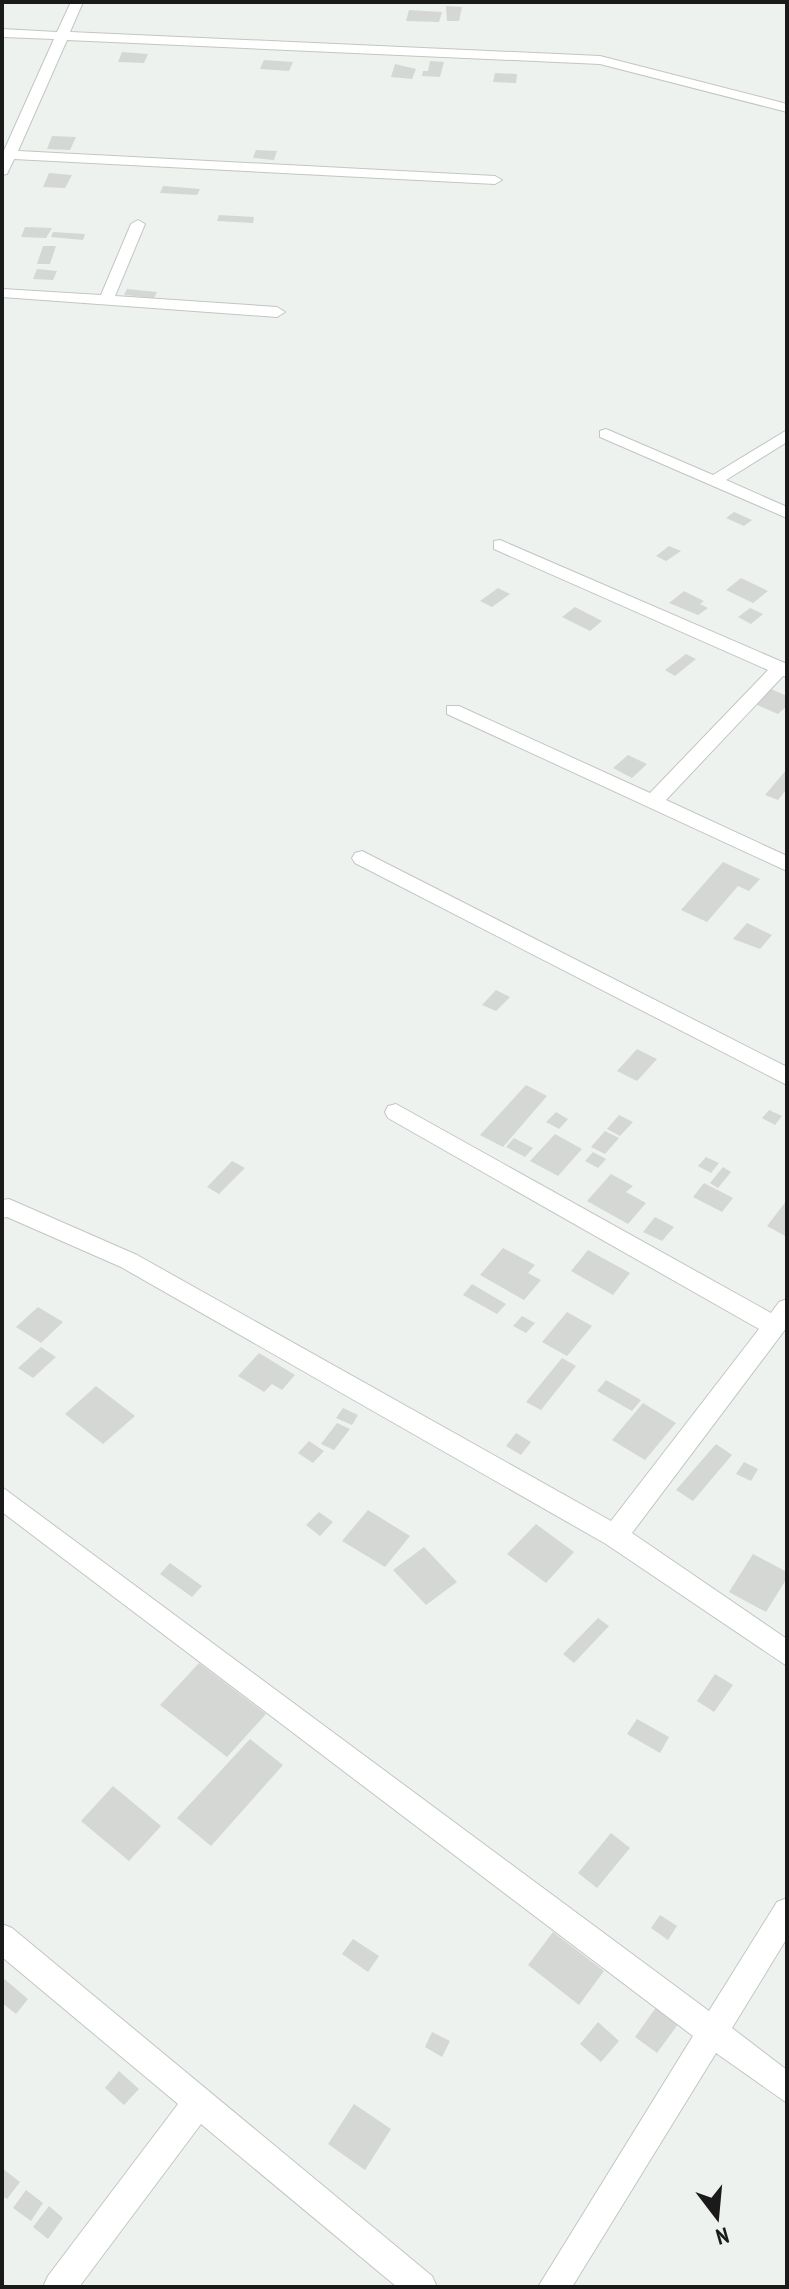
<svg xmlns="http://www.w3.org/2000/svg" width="789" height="2289" font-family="'PT Sans Narrow',sans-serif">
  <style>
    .building { fill: #d4d7d3 }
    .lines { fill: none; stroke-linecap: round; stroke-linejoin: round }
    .minor-casing { stroke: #c2c6c2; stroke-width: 2 }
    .minor { fill: #fff; fill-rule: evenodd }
  </style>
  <rect width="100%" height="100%" fill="#eef2ee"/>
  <path class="building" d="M 446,6 L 462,7 L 459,21 L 447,21 Z
    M 409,10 L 442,12 L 439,22 L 406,21 Z
    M 122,52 L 148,54 L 144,63 L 118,62 Z
    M 264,60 L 293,62 L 289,71 L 260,69 Z
    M 430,61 L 444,62 L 440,77 L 422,76 L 423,71 L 428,71 Z
    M 395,64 L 416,69 L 412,79 L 391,77 Z
    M 495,73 L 517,74 L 516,83 L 493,82 Z
    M 52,136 L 76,137 L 70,150 L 47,149 Z
    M 256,150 L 277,151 L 274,160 L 253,158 Z
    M 49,173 L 72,175 L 65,188 L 43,187 Z
    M 163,186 L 200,189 L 197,195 L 160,193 Z
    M 219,215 L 254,217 L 253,223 L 217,221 Z
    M 25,227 L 52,228 L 46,238 L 21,237 Z
    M 53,232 L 85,234 L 83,240 L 51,237 Z
    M 43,246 L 56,246 L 50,264 L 37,264 Z
    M 37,269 L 57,271 L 53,280 L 33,279 Z
    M 127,289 L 157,292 L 154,298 L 124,295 Z
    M 734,512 L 752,520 L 744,526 L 726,518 Z
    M 669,546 L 681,551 L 666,561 L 656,556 Z
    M 741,578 L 768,591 L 753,603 L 726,590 Z
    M 498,588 L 510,594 L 492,607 L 480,601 Z
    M 684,591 L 704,601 L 700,604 L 708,608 L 698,615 L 669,603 Z
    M 575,607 L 602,621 L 590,631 L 562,617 Z
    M 750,608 L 763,614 L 751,624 L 738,617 Z
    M 686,654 L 696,659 L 675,676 L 665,670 Z
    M 771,689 L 787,696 L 787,706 L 778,714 L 755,704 Z
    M 628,755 L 647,764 L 632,778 L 613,768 Z
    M 787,769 L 787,789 L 778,800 L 765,795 Z
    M 723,862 L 760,879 L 749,891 L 738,886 L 707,922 L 681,910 Z
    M 747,923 L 772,935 L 760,949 L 733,939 Z
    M 496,990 L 510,997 L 496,1011 L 482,1005 Z
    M 637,1049 L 657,1059 L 637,1081 L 617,1071 Z
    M 526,1085 L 547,1096 L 503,1147 L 480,1135 Z
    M 769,1110 L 782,1116 L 775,1125 L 762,1118 Z
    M 556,1112 L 568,1119 L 559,1129 L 546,1122 Z
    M 619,1115 L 633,1122 L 620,1136 L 607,1129 Z
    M 605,1131 L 619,1138 L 605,1154 L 591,1147 Z
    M 555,1134 L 582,1149 L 558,1176 L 530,1161 Z
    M 514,1138 L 533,1148 L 525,1157 L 506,1147 Z
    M 593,1152 L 606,1159 L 598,1168 L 585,1161 Z
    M 706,1157 L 719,1163 L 711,1173 L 698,1166 Z
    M 232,1161 L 245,1168 L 219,1194 L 207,1187 Z
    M 723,1167 L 731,1172 L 718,1188 L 710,1183 Z
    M 611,1174 L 633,1186 L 626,1192 L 646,1203 L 628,1224 L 587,1201 Z
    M 704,1183 L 733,1198 L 722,1212 L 693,1197 Z
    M 787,1200 L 787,1237 L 767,1226 Z
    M 655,1217 L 674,1227 L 662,1241 L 643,1232 Z
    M 503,1248 L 535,1265 L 528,1273 L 541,1280 L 524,1300 L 480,1275 Z
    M 588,1250 L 630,1273 L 613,1295 L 571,1271 Z
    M 472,1284 L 506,1304 L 497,1314 L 463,1295 Z
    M 38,1307 L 63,1322 L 41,1343 L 16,1327 Z
    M 567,1312 L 592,1326 L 567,1356 L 542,1342 Z
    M 522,1316 L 535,1323 L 526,1333 L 513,1326 Z
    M 41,1347 L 56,1357 L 33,1378 L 18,1368 Z
    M 259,1353 L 295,1375 L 282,1390 L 272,1384 L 264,1392 L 238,1376 Z
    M 562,1358 L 576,1366 L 541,1410 L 526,1402 Z
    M 606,1380 L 641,1400 L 632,1411 L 597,1391 Z
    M 96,1386 L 135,1416 L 103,1444 L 65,1414 Z
    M 643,1403 L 676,1423 L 645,1460 L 612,1440 Z
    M 343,1408 L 358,1415 L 352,1425 L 336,1418 Z
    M 337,1423 L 350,1429 L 334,1450 L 321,1444 Z
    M 516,1433 L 531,1442 L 521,1455 L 506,1446 Z
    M 309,1441 L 324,1451 L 313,1463 L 298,1453 Z
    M 716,1444 L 732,1455 L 693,1501 L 676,1490 Z
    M 744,1462 L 758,1469 L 751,1481 L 736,1474 Z
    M 368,1510 L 410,1536 L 385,1567 L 342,1541 Z
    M 319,1512 L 333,1522 L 320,1536 L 306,1525 Z
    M 536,1524 L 574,1552 L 546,1583 L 507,1554 Z
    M 424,1547 L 457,1582 L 426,1605 L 393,1570 Z
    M 753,1554 L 787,1572 L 787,1578 L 766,1612 L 729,1592 Z
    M 170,1563 L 202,1586 L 192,1597 L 160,1574 Z
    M 598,1618 L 609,1626 L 574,1663 L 563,1654 Z
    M 199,1663 L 266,1714 L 227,1757 L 160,1705 Z
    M 715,1674 L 733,1685 L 714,1712 L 697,1701 Z
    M 637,1719 L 669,1737 L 660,1753 L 627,1734 Z
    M 250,1739 L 283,1765 L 211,1846 L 177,1818 Z
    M 113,1786 L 161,1826 L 129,1861 L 81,1821 Z
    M 611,1833 L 630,1848 L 597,1888 L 578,1873 Z
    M 660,1915 L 677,1926 L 668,1940 L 651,1928 Z
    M 553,1932 L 604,1971 L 579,2005 L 528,1965 Z
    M 353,1939 L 379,1956 L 368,1972 L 342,1954 Z
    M 2,1977 L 28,1999 L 16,2014 L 2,2003 Z
    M 657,2006 L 679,2023 L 657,2053 L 635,2037 Z
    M 598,2022 L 619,2041 L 601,2062 L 580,2044 Z
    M 432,2032 L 450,2041 L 442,2057 L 425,2047 Z
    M 119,2071 L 139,2089 L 124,2105 L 105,2088 Z
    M 354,2104 L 391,2129 L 365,2170 L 328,2144 Z
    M 2,2168 L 20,2182 L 7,2199 L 2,2196 Z
    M 26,2190 L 43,2203 L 31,2221 L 13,2208 Z
    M 49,2206 L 63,2218 L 48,2239 L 33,2227 Z"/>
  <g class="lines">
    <defs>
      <path id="minor" d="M 71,2 L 83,2 L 70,32 L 600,56 L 787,104 L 787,112 L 600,64 L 67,40 L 18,151 L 495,176 L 502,180 L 495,184 L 14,159 L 7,174 L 2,175 L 2,155 L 54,39 L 2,37 L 2,29 L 57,32 Z
        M 138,220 L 145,224 L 115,296 L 277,307 L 285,312 L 277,317 L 2,297 L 2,289 L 101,295 L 131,224 Z
        M 606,429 L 713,475 L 787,430 L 787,442 L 726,480 L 787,507 L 787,518 L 600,437 L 600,431 Z
        M 500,540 L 787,664 L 787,677 L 783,676 L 666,800 L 787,856 L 787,871 L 447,714 L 447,706 L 459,706 L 650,793 L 768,670 L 494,549 L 494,541 Z
        M 362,851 L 787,1067 L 787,1085 L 355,863 L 352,858 L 355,853 Z
        M 396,1104 L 771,1313 L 779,1302 L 787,1299 L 787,1327 L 632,1533 L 787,1639 L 787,1666 L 606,1544 L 121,1267 L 7,1217 L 2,1218 L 2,1200 L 9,1199 L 137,1255 L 611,1521 L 759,1329 L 388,1118 L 385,1112 L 388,1106 Z
        M 2,1487 L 709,2011 L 777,1902 L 787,1898 L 787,1938 L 732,2028 L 787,2070 L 787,2103 L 716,2053 L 572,2287 L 538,2287 L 693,2036 L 2,1512 Z
        M 2,1924 L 12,1928 L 432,2276 L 437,2287 L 397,2287 L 201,2124 L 79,2287 L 43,2287 L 48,2276 L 178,2104 L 2,1957 Z"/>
    </defs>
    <use href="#minor" class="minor-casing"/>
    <use href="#minor" class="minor"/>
  </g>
  <rect width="789" height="2289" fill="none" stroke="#191a19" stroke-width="8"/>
  <g transform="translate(717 2217) rotate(164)" stroke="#eef2ee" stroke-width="6" paint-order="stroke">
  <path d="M0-6L14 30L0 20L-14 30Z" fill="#191a19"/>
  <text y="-12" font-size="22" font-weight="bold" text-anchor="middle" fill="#191a19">N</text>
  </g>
</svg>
